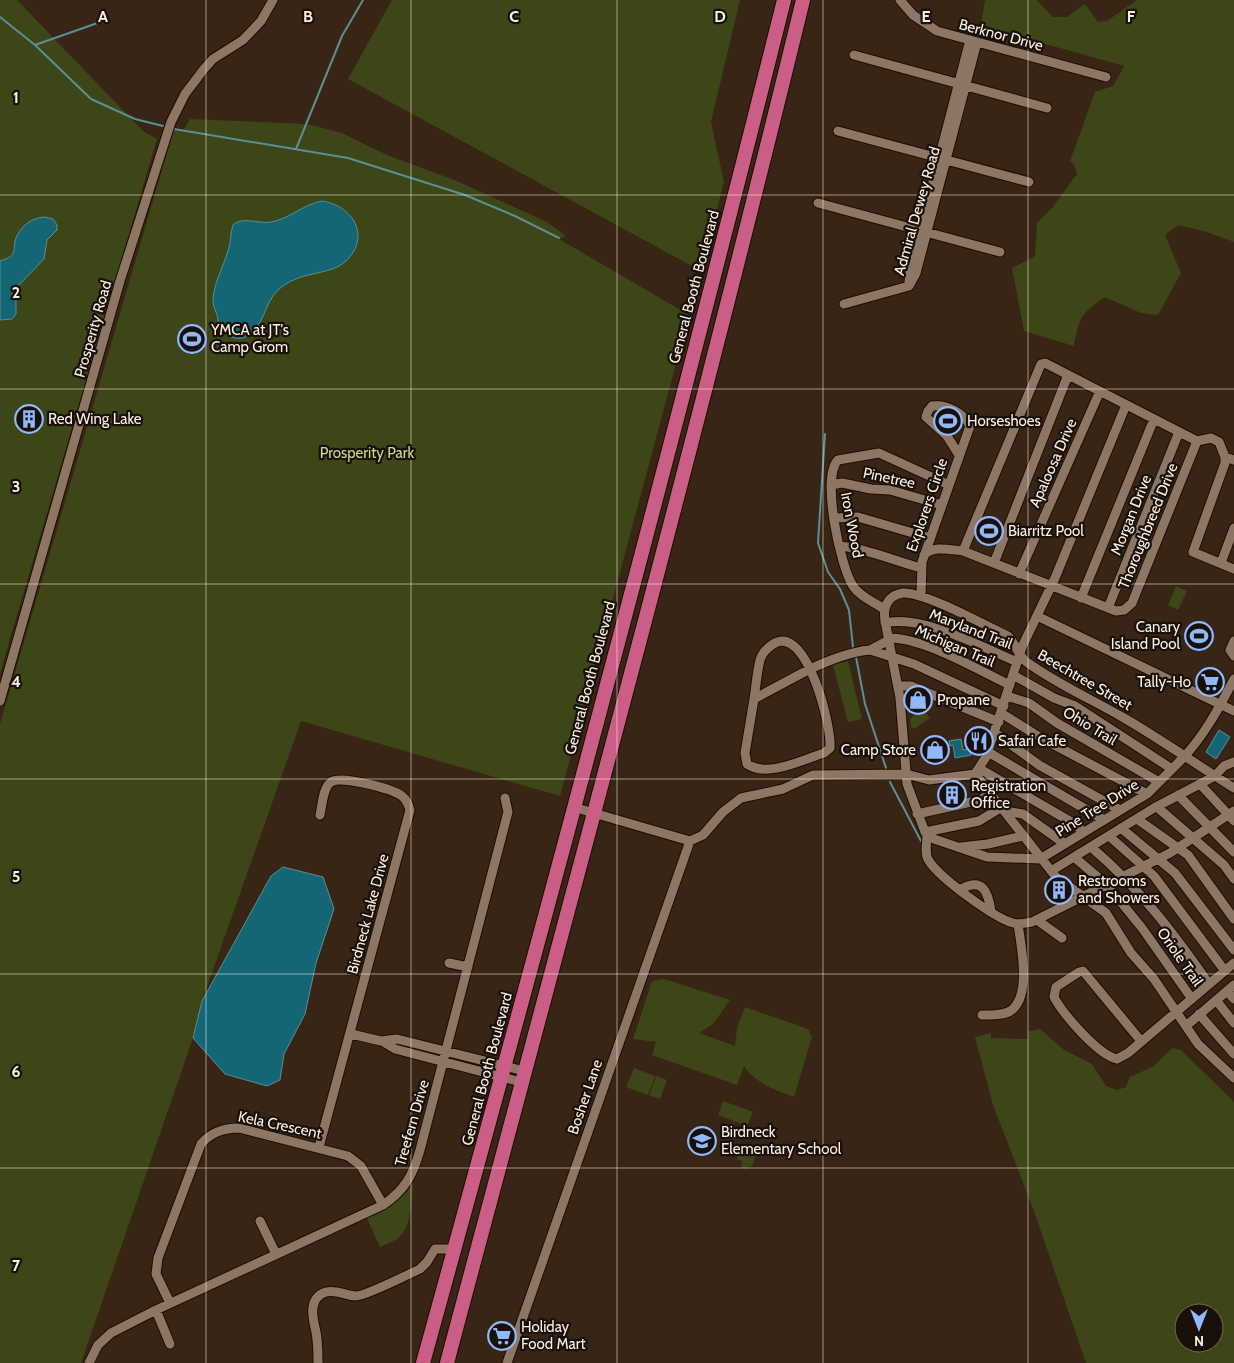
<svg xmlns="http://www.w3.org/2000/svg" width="1234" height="1363" font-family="Cabin,sans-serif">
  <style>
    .green { fill: #3d4616; fill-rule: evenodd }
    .water { fill: #146674; stroke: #5a8f96 }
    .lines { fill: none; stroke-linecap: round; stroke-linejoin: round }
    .stream { stroke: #5a8f96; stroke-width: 2 }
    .minor-casing { stroke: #1e0d01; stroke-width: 11 }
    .highway-casing { stroke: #1e0d01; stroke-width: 16 }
    .minor { stroke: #8d7664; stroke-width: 9 }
    .highway { stroke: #cb5e87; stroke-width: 14 }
    .grid { fill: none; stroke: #fcefe5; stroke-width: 1; stroke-opacity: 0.55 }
    .labels { text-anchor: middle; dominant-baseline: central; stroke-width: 4.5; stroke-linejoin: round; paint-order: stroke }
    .street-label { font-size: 15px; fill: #fcefe5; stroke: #191009 }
    .poi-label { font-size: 15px; fill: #fcefe5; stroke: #191009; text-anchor: start }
    .park-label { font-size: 15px; fill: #c8da89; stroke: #191009 }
    .grid-label { font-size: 16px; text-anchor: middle; font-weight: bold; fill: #fcefe5; stroke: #191009; stroke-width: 4.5; stroke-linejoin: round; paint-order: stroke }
  </style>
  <rect width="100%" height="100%" fill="#382515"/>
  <path class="green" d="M 0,0 L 17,0 L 144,132 L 157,139 L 0,673 Z
    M 392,0 L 740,0 L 711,122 L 724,182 L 701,271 L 348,79 Z
    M 985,0 L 1037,0 L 1053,17 L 1067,17 L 1085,4 L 1098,22 L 1107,21 L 1137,0 L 1234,0 L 1234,242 L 1207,232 L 1178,225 L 1165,235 L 1181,273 L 1158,315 L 1141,313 L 1105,297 C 1081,314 1079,317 1074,346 L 1024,331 L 1012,268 L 1035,256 L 1037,223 L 1052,208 L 1077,174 L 1074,164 L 1070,161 L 1095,92 L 1113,86 L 1124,66 L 981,26 Z
    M 190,119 L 307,124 L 342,133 L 387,155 L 457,181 L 547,222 L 566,236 L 559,239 L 689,315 L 560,796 L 301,721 L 202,1001 L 193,1038 L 81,1363 L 0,1363 L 0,724 L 174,129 L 183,131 Z
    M 1176,586 L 1187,591 L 1178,610 L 1168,605 Z
    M 848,661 L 862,719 L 848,722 L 833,665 Z
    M 919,710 L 924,711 L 930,718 L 914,729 L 911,727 L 910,719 Z
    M 664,979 L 730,1000 L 713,1024 L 699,1033 L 735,1046 L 737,1028 L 745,1007 L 808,1029 L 812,1037 L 794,1097 C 775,1090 755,1083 744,1066 L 737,1085 L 652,1055 L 656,1042 L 633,1039 L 652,981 Z
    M 1040,1029 L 1063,1049 L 1092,1064 L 1106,1086 L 1117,1090 L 1126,1087 L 1130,1077 L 1154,1066 L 1172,1048 L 1181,1050 L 1234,1102 L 1234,1363 L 1086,1363 L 1034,1211 L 993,1105 L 975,1037 L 991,1033 L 991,1038 L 1028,1039 L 1028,1031 ZM 1184,1313 L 1214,1313 L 1214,1343 L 1184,1343 Z
    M 634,1068 L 655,1076 L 648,1095 L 626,1087 Z
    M 656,1076 L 667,1080 L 660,1099 L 649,1095 Z
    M 723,1101 L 753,1112 L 747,1126 L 718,1115 Z
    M 748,1148 L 752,1148 L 755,1158 L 752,1166 L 745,1169 L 741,1167 L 742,1161 L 737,1159 L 740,1149 Z
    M 413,1183 C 412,1199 412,1227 398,1238 C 393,1242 385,1244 380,1247 L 366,1216 C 386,1208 401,1202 413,1183 Z"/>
  <path class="water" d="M 322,201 C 354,206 371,237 346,261 C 329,277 300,269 277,291 C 265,303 263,327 249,335 C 242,340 234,339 227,335 C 220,331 219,327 218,320 C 218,314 213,308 213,302 C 213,284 223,268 228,251 C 231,243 230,234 233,225 C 243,216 258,224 271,222 C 289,219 304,204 322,201 Z
    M 44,217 L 53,219 L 57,225 L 57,230 L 47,240 L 44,259 L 16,288 L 16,314 L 12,319 L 0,320 L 0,261 C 5,259 11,258 13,253 C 15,250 14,244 15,241 C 19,227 31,218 44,217 Z
    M 992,519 L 1000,526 L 991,536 L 992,542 L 986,545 L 979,540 L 983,529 Z
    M 1190,625 L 1213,635 L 1208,647 L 1185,637 Z
    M 1219,730 L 1230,737 L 1216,759 L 1206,752 Z
    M 961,739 L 963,750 L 970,749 L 971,755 L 955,758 L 953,745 L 950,746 L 949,741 Z
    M 283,867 L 323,877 L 334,909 L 316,963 L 305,1014 L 284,1054 L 280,1080 L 267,1086 L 225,1074 L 193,1038 L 202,1001 L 271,876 Z"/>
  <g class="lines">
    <path class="stream" d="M 0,17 L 35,45 L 91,99 L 135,119 L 163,126
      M 35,45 L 106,20
      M 174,129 L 348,158 L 465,195 L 515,216 L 559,238
      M 296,149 L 342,36 L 363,0
      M 825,434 L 818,543 L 828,572 L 840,589 L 849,610 L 853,647
      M 856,657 L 865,704 L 886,768
      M 890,782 L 921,841"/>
    <defs>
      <path id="minor" d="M 900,0 L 913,15 L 937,31 L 1106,77
        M 854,55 L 1047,108
        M 838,131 L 1029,182
        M 818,203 L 1000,252
        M 909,282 L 910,270 L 970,40
        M 909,286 L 916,273 L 977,42
        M 844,304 L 909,286
        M 1197,441 L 1045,363 L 1041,364 L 963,551 L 1116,611 L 1124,610 L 1132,603 L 1197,441 L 1211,438 L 1219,442 L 1225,457
        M 1234,460 L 1225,457 L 1225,463 L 1193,552 L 1234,569
        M 831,485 L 842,483 L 871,489 L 890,490 L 942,505
        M 835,518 L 858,517 L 930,538
        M 840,546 C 869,549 894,561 921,568
        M 924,555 C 933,545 951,550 963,551
        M 994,563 L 1068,375
        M 1221,563 L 1234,528
        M 1019,574 L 1100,391
        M 921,596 L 922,562 L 970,426 C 964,413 947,404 932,406 L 928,411 L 926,417 L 947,436 L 959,455
        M 1081,598 L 1154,419
        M 1108,608 L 1179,432
        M 884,609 C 874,602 860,597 853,586 C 840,566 821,477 838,460 L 879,453 L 949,485
        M 1037,616 L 1234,711
        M 885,623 C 922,614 982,647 1017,662
        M 888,638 C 923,637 978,670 1010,685
        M 889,640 L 870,650 L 914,664 L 1004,706
        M 1234,641 L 1230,650 L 1234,656
        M 1013,675 L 1054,698 L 1075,706 L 1172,769
        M 1234,679 C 1219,708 1204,736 1182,759 L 1147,794 L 1040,859 L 987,857 L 934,839 L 925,832 L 907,784 L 900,698 L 885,621 C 883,608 887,595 903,593 C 925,592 986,626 1008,636 C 1016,644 1018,657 1028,663 C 1057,684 1093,700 1124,718 C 1162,740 1197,765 1234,788
        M 898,686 L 911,686 L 999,722
        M 1007,696 L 1029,703 L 1057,723 L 1159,782
        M 754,699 C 756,686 757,672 760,660 C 762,653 768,647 775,643 C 807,626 832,727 830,748 L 824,753 C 802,760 767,778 747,764 L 745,753 L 754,699 L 808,670 C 827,661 849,652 870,650
        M 0,701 L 120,281 L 171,122 L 185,94 L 204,69 L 213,59 L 243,40 L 261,21 L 273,0
        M 1001,713 L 1041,738 L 1147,794
        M 995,733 L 1039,765 L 1120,810
        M 988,752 L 1104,820
        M 980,769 L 1073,823 L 1084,832
        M 975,774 L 1056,877 L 1106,913 L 1131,953 L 1154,979 L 1198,1044 L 1234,1078
        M 975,774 L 986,757 L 1022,647 L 1055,578 L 1126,405
        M 1200,784 L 1234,821
        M 1178,795 L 1234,852
        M 573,807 L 690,841 L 703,835 L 723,812 L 741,798 L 783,789 L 813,775 L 906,774 L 929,780 L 975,774
        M 1157,807 L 1224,865 L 1234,879
        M 1005,811 L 1023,814 L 1065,844
        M 917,814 L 980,800 L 991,793
        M 1137,819 L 1188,855 L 1234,919
        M 1121,828 L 1175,873 L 1234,950
        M 925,832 L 979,821 L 1002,807
        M 927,835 C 927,843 924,854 929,861 C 940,878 994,918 1013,923 C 1020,925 1026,923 1032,922 L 1170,853 L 1234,811
        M 1109,836 L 1154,876 L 1225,971
        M 961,847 L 988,844 L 1023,836
        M 1091,847 C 1141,890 1172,931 1209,984
        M 1074,857 L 1107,885 L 1142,928 L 1192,999
        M 1051,871 L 1154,808 L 1215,776 L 1224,766 L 1234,762
        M 961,889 C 983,877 988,892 991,911
        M 1037,920 L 1062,938
        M 449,963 L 468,967
        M 1227,991 L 1234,999
        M 1216,1000 L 1234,1023
        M 1199,1014 L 1234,1054
        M 982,1015 C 991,1015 1006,1016 1013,1009 C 1031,992 1021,946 1018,924
        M 1186,1026 L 1234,985
        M 351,1034 L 381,1041 L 397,1039 L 524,1071
        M 382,1041 L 395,1049 L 521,1082
        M 1141,1041 L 1083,971 L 1079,972 L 1056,987 L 1054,997 C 1063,1014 1098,1055 1117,1059 L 1128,1053 L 1234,963
        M 319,1147 L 410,810 C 408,804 407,800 402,796 C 393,789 341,775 331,782 C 323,787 322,806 320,815
        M 260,1221 L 276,1254
        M 170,1303 L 156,1274 L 158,1258 L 201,1144 C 211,1132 224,1128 239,1128 L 348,1156 L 361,1166 L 383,1205
        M 156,1310 L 170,1344
        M 89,1363 L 98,1345 L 111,1333 L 156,1310 L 383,1205 C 405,1190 413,1175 420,1150 L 508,812 L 505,798
        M 318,1363 C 318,1353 318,1342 316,1332 C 313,1319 307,1298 326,1292 C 337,1289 346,1296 356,1296 C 366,1296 409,1274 420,1269 L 427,1262 L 435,1249 L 454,1249
        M 507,1363 L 690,841"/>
      <path id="highway" d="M 423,1363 C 548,910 670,456 784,0
        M 447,1363 C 568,909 692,456 803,0"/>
    </defs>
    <use href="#minor" class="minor-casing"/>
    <use href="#highway" class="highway-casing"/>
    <use href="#minor" class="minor"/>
    <use href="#highway" class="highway"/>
  </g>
  <path class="grid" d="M 206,0 L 206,1363M 411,0 L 411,1363M 617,0 L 617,1363M 823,0 L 823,1363M 1028,0 L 1028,1363M 0,195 L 1234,195M 0,389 L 1234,389M 0,584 L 1234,584M 0,779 L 1234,779M 0,974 L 1234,974M 0,1168 L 1234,1168"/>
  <defs>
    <symbol id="stadium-ring" viewBox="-11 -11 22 22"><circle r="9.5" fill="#191009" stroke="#90b8fd" stroke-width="1.5"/><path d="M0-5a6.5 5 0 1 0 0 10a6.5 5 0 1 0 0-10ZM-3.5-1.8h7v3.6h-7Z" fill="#90b8fd"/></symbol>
    <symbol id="building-ring" viewBox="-11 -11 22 22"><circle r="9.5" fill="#191009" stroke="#90b8fd" stroke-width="1.5"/><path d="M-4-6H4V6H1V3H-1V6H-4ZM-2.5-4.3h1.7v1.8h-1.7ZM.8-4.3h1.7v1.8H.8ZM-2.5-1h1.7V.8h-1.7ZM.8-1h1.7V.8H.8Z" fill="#90b8fd"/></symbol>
    <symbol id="supermarket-ring" viewBox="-11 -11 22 22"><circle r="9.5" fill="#191009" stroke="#90b8fd" stroke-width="1.5"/><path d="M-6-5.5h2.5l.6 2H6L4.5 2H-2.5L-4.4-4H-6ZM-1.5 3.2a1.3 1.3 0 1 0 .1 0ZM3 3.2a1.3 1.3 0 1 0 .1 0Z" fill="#90b8fd"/></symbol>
    <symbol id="shop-ring" viewBox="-11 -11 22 22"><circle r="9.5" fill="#191009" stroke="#90b8fd" stroke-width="1.5"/><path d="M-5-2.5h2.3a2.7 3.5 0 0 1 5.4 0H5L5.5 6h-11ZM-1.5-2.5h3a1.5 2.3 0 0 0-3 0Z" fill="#90b8fd"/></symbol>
    <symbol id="restaurant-ring" viewBox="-11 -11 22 22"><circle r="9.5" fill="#191009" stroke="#90b8fd" stroke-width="1.5"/><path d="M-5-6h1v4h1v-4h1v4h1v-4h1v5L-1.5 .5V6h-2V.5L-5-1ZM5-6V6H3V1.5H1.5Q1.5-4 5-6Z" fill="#90b8fd"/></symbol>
    <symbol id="school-ring" viewBox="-11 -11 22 22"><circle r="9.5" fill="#191009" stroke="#90b8fd" stroke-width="1.5"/><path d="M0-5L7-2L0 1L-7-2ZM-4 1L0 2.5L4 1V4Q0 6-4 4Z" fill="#90b8fd"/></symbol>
  </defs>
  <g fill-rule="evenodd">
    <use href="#stadium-ring" x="176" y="323" width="32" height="32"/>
    <use href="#building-ring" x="13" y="403" width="32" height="32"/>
    <use href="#stadium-ring" x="932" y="405" width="32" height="32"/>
    <use href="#stadium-ring" x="973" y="515" width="32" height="32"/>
    <use href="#stadium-ring" x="1183" y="620" width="32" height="32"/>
    <use href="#supermarket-ring" x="1194" y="666" width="32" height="32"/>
    <use href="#shop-ring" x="902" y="684" width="32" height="32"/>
    <use href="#restaurant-ring" x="963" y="725" width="32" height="32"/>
    <use href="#shop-ring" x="919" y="734" width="32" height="32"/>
    <use href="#building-ring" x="936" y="779" width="32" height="32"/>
    <use href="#building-ring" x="1043" y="874" width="32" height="32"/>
    <use href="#school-ring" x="686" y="1125" width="32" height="32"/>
    <use href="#supermarket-ring" x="486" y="1320" width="32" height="32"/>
  </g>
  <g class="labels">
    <g class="street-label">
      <text transform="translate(1001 35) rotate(15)">Berknor Drive</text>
      <text transform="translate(917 211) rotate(-74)">Admiral Dewey Road</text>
      <text transform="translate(694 287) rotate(-75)">General Booth Boulevard</text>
      <text transform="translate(93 329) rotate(-74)">Prosperity Road</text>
      <text transform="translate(1053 463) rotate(-66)">Apaloosa Drive</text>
      <text transform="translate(889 478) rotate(12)">Pinetree</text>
      <text transform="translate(927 505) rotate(-71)">Explorers Circle</text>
      <text transform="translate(1131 515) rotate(-68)">Morgan Drive</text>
      <text transform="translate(852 525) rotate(79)">Iron Wood</text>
      <text transform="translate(1148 526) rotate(-68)">Thoroughbreed Drive</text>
      <text transform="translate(971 629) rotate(21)">Maryland Trail</text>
      <text transform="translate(955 646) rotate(23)">Michigan Trail</text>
      <text transform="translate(590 678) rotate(-75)">General Booth Boulevard</text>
      <text transform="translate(1085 680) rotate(30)">Beechtree Street</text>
      <text transform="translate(1090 726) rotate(31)">Ohio Trail</text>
      <text transform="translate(1097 808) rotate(-32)">Pine Tree Drive</text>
      <text transform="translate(368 914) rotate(-75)">Birdneck Lake Drive</text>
      <text transform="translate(1180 957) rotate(55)">Oriole Trail</text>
      <text transform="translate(487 1069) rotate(-75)">General Booth Boulevard</text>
      <text transform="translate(585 1097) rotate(-71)">Bosher Lane</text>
      <text transform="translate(412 1123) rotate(-74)">Treefern Drive</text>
      <text transform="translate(280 1125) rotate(12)">Kela Crescent</text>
    </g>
    <g class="poi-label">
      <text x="211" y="330">YMCA at JT's<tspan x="211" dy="17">Camp Grom</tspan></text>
      <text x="48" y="419">Red Wing Lake</text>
      <text x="967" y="421">Horseshoes</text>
      <text x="1008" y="531">Biarritz Pool</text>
      <text x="1180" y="627" text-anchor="end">Canary<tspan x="1180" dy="17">Island Pool</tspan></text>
      <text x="1191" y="682" text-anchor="end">Tally-Ho</text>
      <text x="937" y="700">Propane</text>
      <text x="998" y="741">Safari Cafe</text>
      <text x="916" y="750" text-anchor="end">Camp Store</text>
      <text x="971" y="786">Registration<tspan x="971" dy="17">Office</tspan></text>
      <text x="1078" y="881">Restrooms<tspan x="1078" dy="17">and Showers</tspan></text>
      <text x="721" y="1132">Birdneck<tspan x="721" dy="17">Elementary School</tspan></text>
      <text x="521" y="1327">Holiday<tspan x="521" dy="17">Food Mart</tspan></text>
    </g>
    <g class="park-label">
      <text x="367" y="453">Prosperity Park</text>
    </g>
  </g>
  <g class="grid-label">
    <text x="103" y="22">A</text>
    <text x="308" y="22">B</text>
    <text x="514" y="22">C</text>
    <text x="720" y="22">D</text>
    <text x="926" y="22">E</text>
    <text x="1131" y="22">F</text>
    <text x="16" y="103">1</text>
    <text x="16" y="298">2</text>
    <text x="16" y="492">3</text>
    <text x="16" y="687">4</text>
    <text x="16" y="882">5</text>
    <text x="16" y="1077">6</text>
    <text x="16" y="1271">7</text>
  </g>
  <g transform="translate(1199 1328) rotate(180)"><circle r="24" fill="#191009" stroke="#746961"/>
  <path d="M0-4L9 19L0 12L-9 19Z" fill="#90b8fd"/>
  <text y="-8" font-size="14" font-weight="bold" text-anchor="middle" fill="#fcefe5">N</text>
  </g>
</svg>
